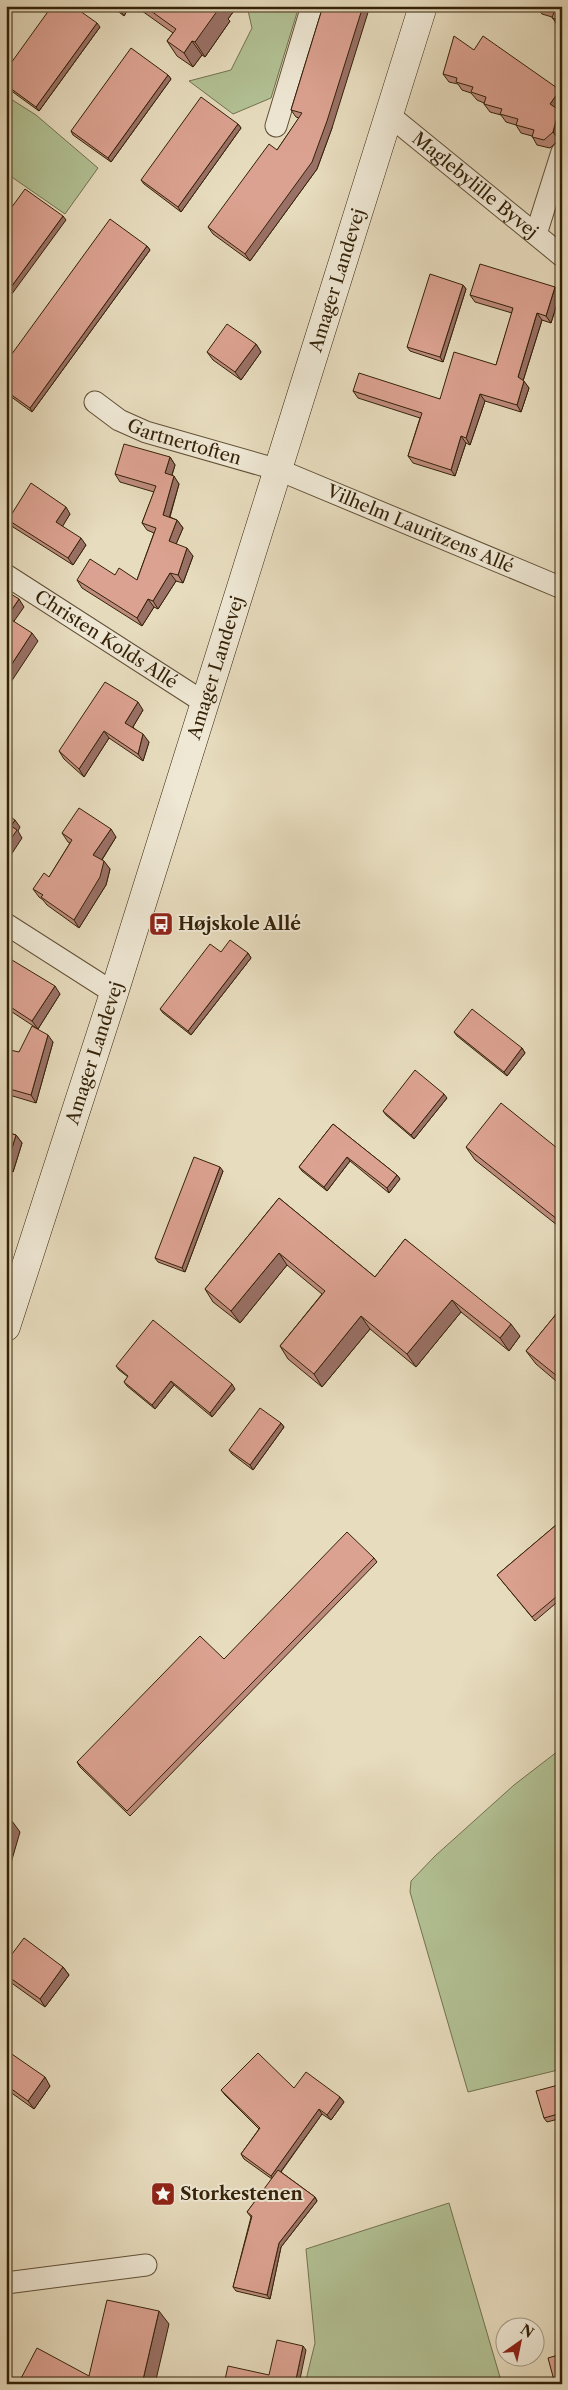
<svg xmlns="http://www.w3.org/2000/svg" width="568" height="2390" font-family="'Libre Caslon Text',serif">
  <style>
    .green { fill: #b2c194; stroke: #73724e }
    .lines { fill: none; stroke-linecap: round; stroke-linejoin: round }
    .street-casing { stroke: #615036; stroke-width: 23 }
    .secondary-casing { stroke: #342208; stroke-width: 29 }
    .street { stroke: #efe8d5; stroke-width: 21 }
    .secondary { stroke: #efe8d5; stroke-width: 28 }
    .wall { fill: #bd8b7d; stroke: #342208 }
    .shaded-wall { fill: #9a7166; stroke: #342208 }
    .building { fill: #dca291; stroke: #342208 }
    .labels { text-anchor: middle; dominant-baseline: central; stroke-width: 4; stroke-linejoin: round; paint-order: stroke }
    .street-label { font-size: 18px; fill: #342208; stroke: #efe8d5 }
    .poi-label { font-size: 18px; font-weight: bold; fill: #342208; stroke: #efe8d5; text-anchor: start }
  </style>
  <rect width="100%" height="100%" fill="#e7dcbe"/>
  <filter id="stains"><feTurbulence type="fractalNoise" baseFrequency=".004" numOctaves="4"/><feColorMatrix values="0 0 0 0 .2 0 0 0 0 .09 0 0 0 0 .02 0 0 0 .5 -.17"/></filter>
  <radialGradient id="worn" r=".72"><stop offset=".6" stop-color="#630" stop-opacity="0"/><stop offset="1" stop-color="#630" stop-opacity=".3"/></radialGradient>
  <path class="green" d="M 247,6 L 299,6 L 271,98 L 233,114 L 189,81 L 231,70 L 252,28 Z
    M 6,96 L 36,115 L 98,168 L 65,214 L 6,173 Z
    M 562,1748 L 562,2069 L 468,2092 L 410,1892 L 411,1881 L 435,1856 L 514,1785 Z
    M 449,2203 L 502,2384 L 305,2384 L 315,2343 L 306,2249 Z"/>
  <g class="lines">
    <defs>
      <g id="street">
        <path id="s1" d="M 389,115 L 562,256"/>
        <path d="M 276,126 L 312,6"/>
        <path d="M 536,234 L 562,152"/>
        <path id="s2" d="M 95,402 L 119,420 L 146,432 L 279,470 L 562,588"/>
        <path id="s3" d="M 6,575 L 205,703"/>
        <path d="M 6,924 L 114,993"/>
        <path d="M 6,2283 L 146,2265"/>
      </g>
      <g id="secondary">
        <path id="s4" d="M 6,1327 L 114,993 L 423,6"/>
      </g>
    </defs>
    <use href="#street" class="street-casing"/>
    <use href="#secondary" class="secondary-casing"/>
    <use href="#street" class="street"/>
    <use href="#secondary" class="secondary"/>
  </g>
  <path class="wall" d="M 111,6 L 130,6 L 124,16 Z
    M 135,6 L 234,6 L 236,8 L 228,19 L 230,21 L 205,57 L 202,55 L 193,67 L 177,56 L 167,41 L 173,33 Z
    M 323,6 L 332,128 L 317,169 L 250,261 L 213,234 L 208,227 L 277,150 L 299,118 L 296,117 L 291,110 Z
    M 536,6 L 562,6 L 562,27 L 558,26 L 552,17 L 542,14 Z
    M 100,27 L 39,111 L 6,87 L 6,70 Z
    M 474,50 L 560,90 L 562,92 L 562,103 L 558,109 L 562,114 L 562,130 L 559,140 L 550,148 L 537,145 L 532,136 L 521,133 L 516,125 L 506,122 L 501,115 L 490,112 L 484,104 L 484,103 L 477,100 L 471,93 L 462,90 L 458,84 L 449,82 L 443,74 Z
    M 168,75 L 171,79 L 111,162 L 73,135 L 71,131 Z
    M 238,124 L 241,128 L 181,212 L 144,184 L 141,180 Z
    M 147,246 L 150,250 L 32,412 L 6,393 L 6,362 Z
    M 463,285 L 466,289 L 443,362 L 410,351 L 407,347 Z
    M 555,287 L 560,294 L 551,323 L 542,320 L 523,381 L 529,388 L 521,412 L 485,401 L 470,445 L 466,443 L 455,476 L 413,463 L 408,456 L 420,418 L 358,398 L 353,391 L 440,399 L 496,365 L 512,313 L 475,302 L 470,295 Z
    M 256,344 L 261,352 L 241,380 L 213,360 L 207,352 Z
    M 170,457 L 175,465 L 172,475 L 179,484 L 170,517 L 177,520 L 183,528 L 176,544 L 193,556 L 183,583 L 176,581 L 158,609 L 154,607 L 142,626 L 82,588 L 77,580 L 115,575 L 137,580 L 154,533 L 147,530 L 142,523 L 154,492 L 120,482 L 115,474 Z
    M 70,514 L 62,526 L 86,545 L 73,565 L 13,527 L 8,520 Z
    M 143,710 L 133,727 L 149,742 L 143,761 L 109,738 L 84,777 L 64,759 L 59,751 Z
    M 62,833 L 116,837 L 102,860 L 110,869 L 106,885 L 79,928 L 47,905 L 43,900 L 39,897 L 33,889 L 49,877 L 70,843 L 68,842 Z
    M 221,952 L 248,953 L 251,958 L 191,1035 L 163,1013 L 160,1009 Z
    M 6,958 L 60,994 L 38,1029 L 6,1008 Z
    M 454,1032 L 522,1048 L 525,1053 L 507,1076 L 457,1036 Z
    M 53,1042 L 36,1103 L 6,1094 L 6,1064 L 19,1052 Z
    M 447,1098 L 414,1139 L 386,1115 L 383,1111 Z
    M 333,1124 L 397,1175 L 400,1179 L 389,1193 L 350,1161 L 327,1191 L 302,1171 L 299,1167 Z
    M 6,1132 L 16,1135 L 22,1143 L 13,1172 L 6,1170 Z
    M 466,1147 L 562,1152 L 562,1229 L 475,1160 Z
    M 223,1171 L 185,1272 L 158,1262 L 155,1258 Z
    M 279,1198 L 375,1277 L 405,1239 L 520,1336 L 509,1351 L 461,1312 L 416,1367 L 370,1329 L 322,1387 L 288,1359 L 280,1346 L 322,1294 L 287,1265 L 240,1323 L 213,1302 L 205,1289 Z
    M 562,1307 L 562,1386 L 536,1364 L 526,1351 Z
    M 116,1366 L 235,1389 L 212,1417 L 174,1385 L 155,1409 L 127,1386 L 124,1382 L 128,1377 L 119,1370 Z
    M 281,1423 L 284,1427 L 253,1470 L 232,1454 L 229,1450 Z
    M 562,1520 L 562,1598 L 535,1621 L 497,1575 Z
    M 374,1558 L 377,1562 L 130,1816 L 80,1767 L 77,1762 L 224,1659 Z
    M 6,1962 L 63,1967 L 69,1975 L 45,2007 L 6,1979 Z
    M 6,2050 L 50,2086 L 34,2109 L 6,2089 Z
    M 562,2084 L 562,2118 L 547,2122 L 544,2118 Z
    M 294,2088 L 340,2097 L 344,2102 L 331,2120 L 322,2114 L 281,2172 L 315,2197 L 317,2201 L 281,2247 L 270,2299 L 236,2291 L 233,2287 L 251,2217 L 247,2212 L 272,2179 L 244,2159 L 241,2154 L 259,2129 L 225,2095 L 221,2090 Z"/>
  <path class="shaded-wall" d="M 117,6 L 130,6 L 124,16 Z
    M 219,6 L 234,6 L 236,8 L 228,19 L 230,21 L 205,57 L 195,42 Z
    M 363,6 L 370,6 L 332,128 L 317,169 L 250,261 L 245,254 Z
    M 97,23 L 100,27 L 39,111 L 36,107 Z
    M 192,41 L 202,55 L 193,67 L 184,53 Z
    M 168,75 L 171,79 L 111,162 L 108,158 Z
    M 560,90 L 562,92 L 562,103 L 556,112 L 550,104 Z
    M 559,110 L 562,114 L 562,130 L 559,140 L 553,132 Z
    M 238,124 L 241,128 L 181,212 L 178,207 Z
    M 63,216 L 66,220 L 6,302 L 6,294 Z
    M 147,246 L 150,250 L 32,412 L 30,408 Z
    M 463,285 L 466,289 L 443,362 L 440,357 Z
    M 555,287 L 560,294 L 551,323 L 546,316 Z
    M 537,313 L 542,320 L 522,384 L 518,377 Z
    M 256,344 L 261,352 L 241,380 L 235,372 Z
    M 524,381 L 529,388 L 521,412 L 517,405 Z
    M 480,394 L 485,401 L 470,445 L 466,438 Z
    M 461,436 L 466,443 L 455,476 L 451,470 Z
    M 170,457 L 175,465 L 170,481 L 165,473 Z
    M 174,476 L 179,484 L 168,522 L 163,515 Z
    M 66,507 L 70,514 L 61,529 L 56,522 Z
    M 177,520 L 183,528 L 174,549 L 169,541 Z
    M 81,538 L 86,545 L 73,565 L 68,558 Z
    M 187,548 L 193,556 L 183,583 L 178,575 Z
    M 170,573 L 176,581 L 158,609 L 153,601 Z
    M 19,599 L 24,607 L 12,624 L 7,617 Z
    M 148,599 L 154,607 L 142,626 L 137,618 Z
    M 32,633 L 38,641 L 9,685 L 6,681 L 6,673 Z
    M 138,702 L 143,710 L 131,730 L 125,723 Z
    M 104,731 L 109,738 L 84,777 L 79,769 Z
    M 143,734 L 149,742 L 143,761 L 138,754 Z
    M 6,809 L 10,814 L 7,819 L 6,817 Z
    M 15,820 L 20,827 L 18,831 L 22,838 L 9,858 L 6,855 L 6,846 L 11,826 Z
    M 111,829 L 116,837 L 99,864 L 93,855 Z
    M 104,861 L 110,869 L 106,885 L 79,928 L 74,920 Z
    M 248,953 L 251,958 L 191,1035 L 188,1031 Z
    M 55,986 L 60,994 L 38,1029 L 32,1021 Z
    M 48,1035 L 53,1042 L 36,1103 L 31,1095 Z
    M 522,1048 L 525,1053 L 507,1076 L 504,1072 Z
    M 444,1094 L 447,1098 L 414,1139 L 411,1135 Z
    M 16,1135 L 22,1143 L 13,1172 L 7,1164 Z
    M 347,1157 L 350,1161 L 327,1191 L 324,1187 Z
    M 220,1167 L 223,1171 L 185,1272 L 182,1268 Z
    M 397,1175 L 400,1179 L 389,1193 L 387,1188 Z
    M 279,1253 L 287,1265 L 240,1323 L 231,1311 Z
    M 452,1300 L 461,1312 L 416,1367 L 407,1354 Z
    M 361,1316 L 370,1329 L 322,1387 L 314,1374 Z
    M 511,1324 L 520,1336 L 509,1351 L 500,1338 Z
    M 171,1381 L 174,1385 L 155,1409 L 152,1405 Z
    M 232,1384 L 235,1389 L 212,1417 L 210,1413 Z
    M 281,1423 L 284,1427 L 253,1470 L 250,1465 Z
    M 12,1821 L 20,1832 L 6,1880 L 6,1842 Z
    M 63,1967 L 69,1975 L 45,2007 L 40,1999 Z
    M 45,2077 L 50,2086 L 34,2109 L 28,2101 Z
    M 340,2097 L 344,2102 L 331,2120 L 327,2115 Z
    M 319,2109 L 322,2114 L 274,2181 L 271,2176 Z
    M 315,2197 L 317,2201 L 281,2247 L 270,2299 L 267,2295 L 279,2243 Z
    M 159,2311 L 169,2324 L 155,2384 L 142,2384 Z
    M 303,2346 L 306,2350 L 299,2384 L 295,2384 Z"/>
  <path class="building" d="M 52,6 L 73,6 L 97,23 L 36,107 L 6,85 L 6,70 Z
    M 144,6 L 219,6 L 220,7 L 195,42 L 192,41 L 184,53 L 167,41 L 176,29 Z
    M 323,6 L 363,6 L 327,121 L 312,162 L 245,254 L 208,227 L 269,144 L 277,150 L 302,113 L 291,110 Z
    M 537,6 L 562,6 L 562,21 L 552,18 L 554,12 Z
    M 454,36 L 474,50 L 483,36 L 560,90 L 550,104 L 559,110 L 553,132 L 544,140 L 532,137 L 534,130 L 516,125 L 518,119 L 500,114 L 502,109 L 484,104 L 486,97 L 471,92 L 473,87 L 456,82 L 457,78 L 443,74 Z
    M 131,48 L 168,75 L 108,158 L 71,131 Z
    M 201,97 L 238,124 L 178,207 L 141,180 Z
    M 25,189 L 63,216 L 6,294 L 6,215 Z
    M 110,219 L 147,246 L 30,408 L 6,391 L 6,362 Z
    M 480,264 L 555,287 L 546,316 L 537,313 L 518,377 L 524,381 L 517,405 L 480,394 L 466,438 L 461,436 L 451,470 L 408,456 L 422,413 L 353,391 L 359,373 L 440,399 L 454,352 L 496,365 L 513,308 L 470,295 Z
    M 430,274 L 463,285 L 440,357 L 407,347 Z
    M 227,324 L 256,344 L 235,372 L 207,352 Z
    M 124,444 L 170,457 L 165,473 L 174,476 L 163,515 L 177,520 L 169,541 L 187,548 L 178,575 L 170,573 L 153,601 L 148,599 L 137,618 L 77,580 L 90,559 L 115,575 L 119,568 L 137,580 L 156,528 L 142,523 L 156,486 L 115,474 Z
    M 31,483 L 66,507 L 56,522 L 81,538 L 68,558 L 8,520 Z
    M 6,591 L 19,599 L 7,617 L 32,633 L 6,673 Z
    M 105,682 L 138,702 L 125,723 L 143,734 L 138,754 L 104,731 L 79,769 L 59,751 Z
    M 79,808 L 111,829 L 93,855 L 104,861 L 100,877 L 74,920 L 41,897 L 43,895 L 33,889 L 44,873 L 49,877 L 72,840 L 62,833 Z
    M 6,814 L 15,820 L 11,826 L 17,830 L 6,846 Z
    M 230,940 L 248,953 L 188,1031 L 160,1009 L 210,944 L 221,952 Z
    M 7,957 L 55,986 L 32,1021 L 6,1004 L 6,958 Z
    M 472,1009 L 522,1048 L 504,1072 L 454,1032 Z
    M 32,1026 L 48,1035 L 31,1095 L 6,1088 L 6,1064 L 10,1050 L 19,1052 Z
    M 415,1070 L 444,1094 L 411,1135 L 383,1111 Z
    M 501,1103 L 562,1152 L 562,1223 L 466,1147 Z
    M 333,1124 L 397,1175 L 387,1188 L 347,1157 L 324,1187 L 299,1167 Z
    M 6,1132 L 16,1135 L 7,1164 L 6,1164 Z
    M 194,1157 L 220,1167 L 182,1268 L 155,1258 Z
    M 279,1198 L 375,1277 L 405,1239 L 511,1324 L 500,1338 L 452,1300 L 407,1354 L 361,1316 L 314,1374 L 280,1346 L 325,1291 L 279,1253 L 231,1311 L 205,1289 Z
    M 562,1307 L 562,1380 L 526,1351 Z
    M 153,1320 L 232,1384 L 210,1413 L 171,1381 L 152,1405 L 124,1382 L 128,1376 L 116,1366 Z
    M 260,1408 L 281,1423 L 250,1465 L 229,1450 Z
    M 562,1520 L 562,1592 L 532,1617 L 497,1575 Z
    M 347,1532 L 374,1558 L 127,1811 L 77,1762 L 200,1636 L 224,1659 Z
    M 6,1819 L 12,1821 L 6,1842 Z
    M 24,1938 L 63,1967 L 40,1999 L 6,1975 L 6,1962 Z
    M 6,2050 L 45,2077 L 28,2101 L 6,2085 Z
    M 258,2053 L 294,2088 L 306,2072 L 340,2097 L 327,2115 L 319,2109 L 271,2176 L 241,2154 L 260,2128 L 221,2090 Z
    M 562,2084 L 562,2113 L 544,2118 L 536,2091 Z
    M 562,2168 L 562,2184 L 557,2169 Z
    M 278,2170 L 315,2197 L 279,2243 L 267,2295 L 233,2287 L 252,2216 L 247,2212 Z
    M 107,2300 L 159,2311 L 142,2384 L 18,2384 L 37,2348 L 89,2376 Z
    M 277,2340 L 303,2346 L 295,2384 L 224,2384 L 228,2366 L 269,2375 Z
    M 562,2354 L 562,2384 L 555,2384 L 548,2358 Z"/>
  <defs>
    <symbol id="bus-square" viewBox="-11 -11 22 22"><rect x="-9" y="-9" width="18" height="18" rx="4" fill="#8f2418" stroke="#efe8d5"/><path d="M-5-6H5V4H4V6H2V4H-2V6H-4V4H-5ZM-3.5-4V0h7V-4ZM-3.5 1.2v1.5H-2V1.2ZM2 1.2v1.5H3.5V1.2Z" fill="#fff"/></symbol>
    <symbol id="sight-square" viewBox="-11 -11 22 22"><rect x="-9" y="-9" width="18" height="18" rx="4" fill="#8f2418" stroke="#efe8d5"/><path d="M0-6L1.8-2.2L6-1.7L2.9 1.2L3.7 5.4L0 3.3L-3.7 5.4L-2.9 1.2L-6-1.7L-1.8-2.2Z" fill="#fff"/></symbol>
  </defs>
  <g fill-rule="evenodd">
    <use href="#bus-square" x="147" y="910" width="28" height="28"/>
    <use href="#sight-square" x="149" y="2180" width="28" height="28"/>
  </g>
  <g class="labels">
    <g class="street-label">
      <text stroke="none"><textPath href="#s1" startOffset="111">Maglebylille Byvej</textPath></text>
      <text stroke="none"><textPath href="#s4" startOffset="1098">Amager Landevej</textPath></text>
      <text stroke="none"><textPath href="#s2" startOffset="99">Gartnertoften</textPath></text>
      <text stroke="none"><textPath href="#s2" startOffset="351">Vilhelm Lauritzens Allé</textPath></text>
      <text stroke="none"><textPath href="#s3" startOffset="119">Christen Kolds Allé</textPath></text>
      <text stroke="none"><textPath href="#s4" startOffset="692">Amager Landevej</textPath></text>
      <text stroke="none"><textPath href="#s4" startOffset="288">Amager Landevej</textPath></text>
    </g>
    <g class="poi-label">
      <text x="178" y="924">Højskole Allé</text>
      <text x="180" y="2194">Storkestenen</text>
    </g>
  </g>
  <rect width="568" height="2390" fill="none" stroke="#e7dcbe" stroke-width="25"/>
  <rect x="8" y="8" width="553" height="2375" fill="none" stroke="#342208" stroke-width="2.5"/>
  <rect x="12" y="12" width="543" height="2365" fill="none" stroke="#342208"/>
  <g transform="translate(520 2342) rotate(33)"><circle r="24" fill="#efe8d5" stroke="#a49983"/>
  <path d="M0-4L9 19L0 12L-9 19Z" fill="#8f2418"/>
  <text y="-8" font-size="14" font-weight="bold" text-anchor="middle" fill="#342208">N</text>
  </g>
  <rect width="100%" height="100%" filter="url(#stains)"/>
  <rect width="100%" height="100%" fill="url(#worn)"/>
</svg>
